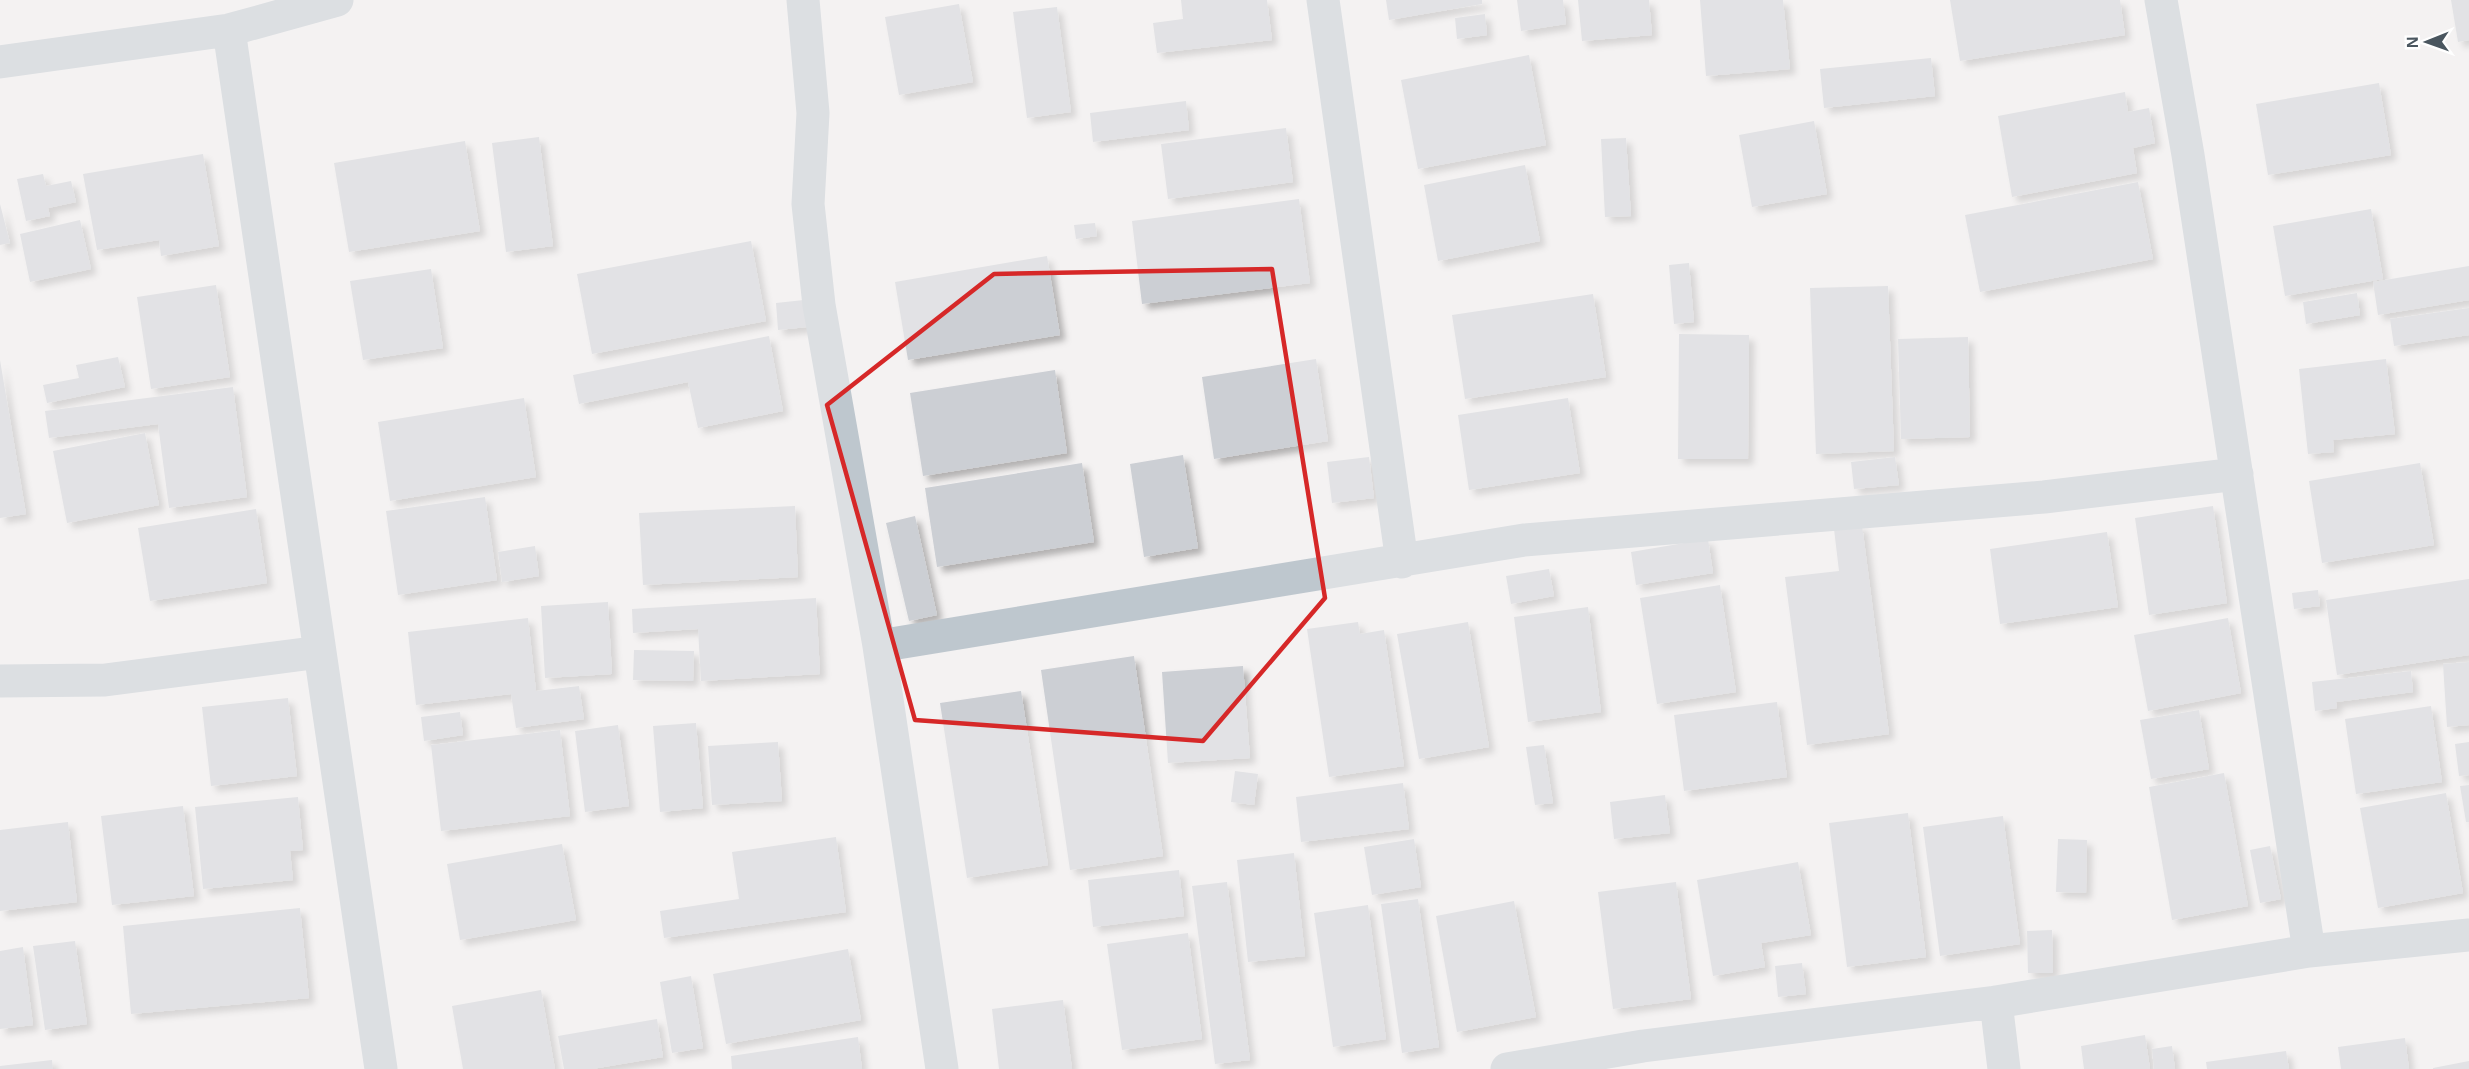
<svg xmlns="http://www.w3.org/2000/svg" width="2469" height="1069" font-family="Helvetica,sans-serif">
  <style>
    .building { fill: #cccfd4; filter: url(#shadow) }
    .lines { fill: none; stroke-linecap: round; stroke-linejoin: round }
    .minor { stroke: #bec7ce; stroke-width: 33 }
    .marked { fill: none; stroke: #d62828; stroke-width: 4.5; stroke-linejoin: round }
  </style>
  <defs>
    <filter id="shadow"><feDropShadow dx="5.5" dy="5.5" stdDeviation="3" flood-color="#0004"/></filter>
  </defs>
  <rect width="100%" height="100%" fill="#f4f2f2"/>
  <path class="building" d="M 1181,0 L 1267,0 L 1272,40 L 1157,53 L 1153,23 L 1183,19 Z
    M 1386,0 L 1482,0 L 1482,4 L 1389,20 Z
    M 1517,0 L 1563,0 L 1566,24 L 1521,31 Z
    M 1578,0 L 1649,0 L 1652,35 L 1582,41 Z
    M 1700,0 L 1783,0 L 1790,69 L 1706,76 Z
    M 1950,0 L 2120,0 L 2125,35 L 1960,61 Z
    M 2451,0 L 2469,0 L 2469,40 L 2458,42 Z
    M 959,4 L 973,82 L 899,95 L 885,17 Z
    M 1057,7 L 1071,112 L 1027,118 L 1013,12 Z
    M 1485,14 L 1487,35 L 1457,39 L 1455,18 Z
    M 1529,55 L 1546,145 L 1418,169 L 1401,80 Z
    M 1931,58 L 1935,96 L 1824,108 L 1820,69 Z
    M 2379,83 L 2391,155 L 2268,175 L 2256,104 Z
    M 2125,92 L 2128,112 L 2149,108 L 2155,143 L 2133,148 L 2137,173 L 2012,197 L 1998,116 Z
    M 1186,101 L 1189,130 L 1093,142 L 1090,113 Z
    M 1814,121 L 1827,194 L 1752,207 L 1739,135 Z
    M 1286,128 L 1293,182 L 1168,199 L 1161,144 Z
    M 539,137 L 553,246 L 506,252 L 492,143 Z
    M 1626,138 L 1631,216 L 1605,217 L 1601,139 Z
    M 465,141 L 480,231 L 349,252 L 334,163 Z
    M 203,154 L 219,246 L 161,256 L 159,240 L 97,250 L 83,174 Z
    M 1525,165 L 1540,241 L 1438,261 L 1424,185 Z
    M 43,174 L 46,186 L 71,181 L 76,202 L 48,208 L 50,216 L 26,221 L 17,179 Z
    M 2138,182 L 2153,259 L 1980,292 L 1965,215 Z
    M 1299,199 L 1310,283 L 1142,304 L 1132,221 Z
    M 0,204 L 10,243 L 0,245 Z
    M 2371,209 L 2383,279 L 2285,296 L 2273,226 Z
    M 80,220 L 91,269 L 30,282 L 20,234 Z
    M 1095,223 L 1097,236 L 1076,239 L 1074,225 Z
    M 751,241 L 766,321 L 592,354 L 577,274 Z
    M 1047,256 L 1060,335 L 908,360 L 895,282 Z
    M 1689,263 L 1694,322 L 1674,324 L 1669,265 Z
    M 2469,266 L 2469,300 L 2378,315 L 2373,282 Z
    M 431,269 L 443,348 L 363,360 L 350,281 Z
    M 216,285 L 230,377 L 151,389 L 137,297 Z
    M 1888,286 L 1894,451 L 1816,454 L 1810,288 Z
    M 2357,293 L 2360,315 L 2306,324 L 2303,302 Z
    M 1593,294 L 1606,377 L 1465,399 L 1452,315 Z
    M 804,300 L 807,327 L 778,330 L 776,303 Z
    M 2469,308 L 2469,335 L 2394,346 L 2390,319 Z
    M 1679,334 L 1749,335 L 1748,459 L 1678,459 Z
    M 769,336 L 783,411 L 698,428 L 688,382 L 579,404 L 573,375 Z
    M 1968,337 L 1970,437 L 1901,439 L 1898,339 Z
    M 118,357 L 125,387 L 47,403 L 43,385 L 79,378 L 76,365 Z
    M 1316,359 L 1328,441 L 1214,459 L 1202,377 Z
    M 2386,359 L 2395,434 L 2333,440 L 2334,452 L 2308,454 L 2299,369 Z
    M 0,360 L 26,514 L 0,518 Z
    M 1055,370 L 1067,453 L 923,476 L 910,393 Z
    M 233,387 L 247,497 L 169,508 L 158,424 L 49,438 L 45,411 Z
    M 524,398 L 536,477 L 390,501 L 378,422 Z
    M 1568,398 L 1580,473 L 1469,490 L 1458,415 Z
    M 145,433 L 159,505 L 67,523 L 53,451 Z
    M 1183,455 L 1198,548 L 1144,557 L 1130,464 Z
    M 1369,457 L 1374,498 L 1332,503 L 1327,462 Z
    M 1895,457 L 1899,485 L 1854,489 L 1851,462 Z
    M 1082,463 L 1094,542 L 937,567 L 925,488 Z
    M 2420,463 L 2434,545 L 2322,563 L 2309,481 Z
    M 485,497 L 497,580 L 398,595 L 386,511 Z
    M 795,506 L 798,577 L 643,585 L 639,513 Z
    M 2213,506 L 2227,603 L 2149,615 L 2135,518 Z
    M 256,509 L 267,583 L 150,601 L 138,528 Z
    M 915,516 L 937,615 L 909,621 L 886,523 Z
    M 1862,525 L 1889,734 L 1807,745 L 1785,577 L 1839,571 L 1834,529 Z
    M 2107,532 L 2118,607 L 2000,624 L 1990,549 Z
    M 1708,539 L 1713,573 L 1636,585 L 1631,552 Z
    M 535,546 L 539,576 L 502,582 L 498,552 Z
    M 1549,569 L 1554,596 L 1511,604 L 1506,576 Z
    M 2469,579 L 2469,655 L 2337,675 L 2326,600 Z
    M 1720,585 L 1736,692 L 1657,704 L 1640,598 Z
    M 2318,590 L 2320,606 L 2294,609 L 2292,593 Z
    M 816,598 L 820,674 L 701,681 L 698,629 L 633,633 L 632,609 Z
    M 608,602 L 612,674 L 545,678 L 541,606 Z
    M 1588,607 L 1601,712 L 1528,722 L 1514,617 Z
    M 528,618 L 536,691 L 579,686 L 584,719 L 516,728 L 511,694 L 416,705 L 408,632 Z
    M 2228,618 L 2241,693 L 2148,711 L 2134,635 Z
    M 1358,622 L 1360,634 L 1384,630 L 1404,766 L 1329,777 L 1307,629 Z
    M 1468,622 L 1489,747 L 1419,759 L 1397,634 Z
    M 634,650 L 694,651 L 693,681 L 633,680 Z
    M 1134,656 L 1163,856 L 1070,870 L 1041,670 Z
    M 2469,662 L 2469,725 L 2447,727 L 2443,664 Z
    M 1243,666 L 1250,758 L 1168,763 L 1162,672 Z
    M 2411,671 L 2413,692 L 2336,702 L 2337,708 L 2315,711 L 2312,682 Z
    M 1021,691 L 1048,865 L 967,878 L 940,703 Z
    M 288,698 L 297,776 L 211,786 L 202,707 Z
    M 1777,702 L 1787,777 L 1684,791 L 1674,715 Z
    M 2431,706 L 2442,782 L 2356,794 L 2345,719 Z
    M 2199,710 L 2209,769 L 2151,779 L 2140,720 Z
    M 460,712 L 463,735 L 424,741 L 421,717 Z
    M 696,723 L 703,808 L 660,812 L 653,726 Z
    M 618,725 L 629,806 L 585,812 L 575,731 Z
    M 560,730 L 570,816 L 441,831 L 431,745 Z
    M 778,742 L 782,801 L 712,805 L 708,746 Z
    M 2469,742 L 2469,775 L 2459,776 L 2455,744 Z
    M 1544,745 L 1553,803 L 1535,805 L 1526,747 Z
    M 1235,771 L 1258,774 L 1254,805 L 1231,802 Z
    M 2224,773 L 2248,906 L 2172,920 L 2149,787 Z
    M 1403,783 L 1409,829 L 1301,842 L 1296,797 Z
    M 2469,785 L 2469,822 L 2466,822 L 2460,786 Z
    M 2446,793 L 2463,893 L 2378,908 L 2360,808 Z
    M 1665,795 L 1670,833 L 1614,839 L 1610,802 Z
    M 298,797 L 303,850 L 290,851 L 293,880 L 203,889 L 195,807 Z
    M 183,806 L 194,896 L 112,905 L 101,816 Z
    M 1908,813 L 1926,957 L 1847,967 L 1829,823 Z
    M 2003,816 L 2020,944 L 1940,956 L 1923,827 Z
    M 68,822 L 77,902 L 0,911 L 0,830 Z
    M 836,837 L 846,912 L 664,938 L 660,911 L 739,899 L 732,852 Z
    M 1414,839 L 1421,887 L 1372,895 L 1364,847 Z
    M 2058,839 L 2087,840 L 2086,893 L 2056,892 Z
    M 562,844 L 576,920 L 460,940 L 447,864 Z
    M 2270,846 L 2281,899 L 2260,903 L 2250,850 Z
    M 1294,853 L 1305,956 L 1248,962 L 1237,860 Z
    M 1798,862 L 1811,935 L 1761,943 L 1765,967 L 1713,976 L 1697,880 Z
    M 1179,870 L 1184,916 L 1093,927 L 1088,880 Z
    M 1227,882 L 1250,1060 L 1215,1064 L 1192,886 Z
    M 1676,882 L 1691,999 L 1613,1009 L 1598,892 Z
    M 1418,899 L 1439,1047 L 1402,1053 L 1381,904 Z
    M 1514,901 L 1536,1017 L 1457,1032 L 1436,916 Z
    M 1368,905 L 1386,1039 L 1333,1047 L 1314,913 Z
    M 300,908 L 309,998 L 131,1014 L 123,926 Z
    M 2052,930 L 2053,973 L 2028,973 L 2027,931 Z
    M 1188,933 L 1202,1039 L 1122,1050 L 1107,944 Z
    M 75,941 L 87,1024 L 45,1030 L 33,946 Z
    M 23,947 L 33,1025 L 0,1029 L 0,951 Z
    M 848,949 L 861,1020 L 726,1044 L 713,974 Z
    M 1802,963 L 1806,994 L 1778,997 L 1775,966 Z
    M 691,976 L 703,1048 L 672,1053 L 660,982 Z
    M 541,990 L 555,1069 L 463,1069 L 452,1006 Z
    M 1063,1000 L 1072,1069 L 999,1069 L 992,1009 Z
    M 657,1019 L 663,1057 L 592,1069 L 564,1069 L 558,1036 Z
    M 2145,1035 L 2150,1069 L 2084,1069 L 2081,1046 Z
    M 858,1037 L 862,1069 L 732,1069 L 731,1056 Z
    M 2405,1038 L 2409,1069 L 2341,1069 L 2338,1047 Z
    M 2172,1046 L 2175,1069 L 2154,1069 L 2152,1049 Z
    M 2286,1051 L 2289,1069 L 2207,1069 L 2206,1062 Z
    M 52,1060 L 53,1069 L 0,1069 L 0,1066 Z
    M 2469,1061 L 2469,1069 L 2433,1069 L 2433,1068 Z"/>
  <g class="lines">
    <path class="minor" d="M 803,0 L 813,113 L 808,204 L 819,305 L 879,646 L 942,1069
      M 1323,0 L 1402,562
      M 2161,0 L 2188,155 L 2309,951
      M 229,30 L 381,1069
      M 0,62 L 229,30 L 337,0
      M 879,646 L 1524,540 L 2044,497 L 2237,474
      M 0,681 L 105,680 L 320,652
      M 1996,1002 L 2004,1069
      M 1507,1069 L 1643,1046 L 1996,1002 L 2309,951 L 2469,935"/>
  </g>
  <path d="M0 0H2469V1069H0ZM 1272,269 L 1325,598 L 1203,741 L 915,720 L 827,405 L 994,274 Z" fill="#f4f2f2" fill-opacity=".55" fill-rule="evenodd"/>
  <path class="marked" d="M 1272,269 L 1325,598 L 1203,741 L 915,720 L 827,405 L 994,274 Z"/>
  <g transform="translate(2427 42) rotate(269)" stroke="#ffffff" stroke-width="4.5" paint-order="stroke">
  <path d="M0-4.5L10 22L0 15L-10 22Z" fill="#4a565f"/>
  <text y="-9" font-size="16" font-weight="bold" text-anchor="middle" fill="#4a565f">N</text>
  </g>
</svg>
